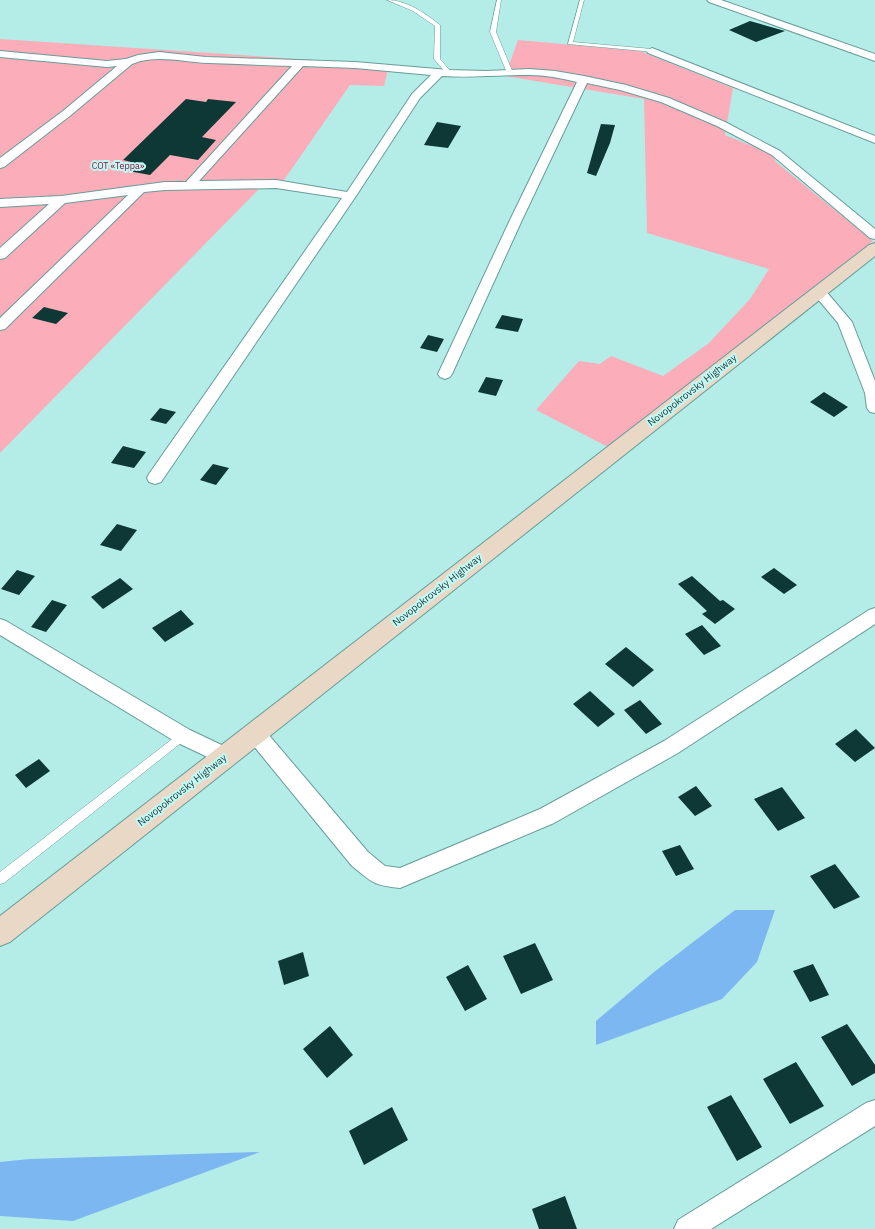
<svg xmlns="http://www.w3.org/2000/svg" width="875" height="1229" font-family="'IBM Plex Sans',sans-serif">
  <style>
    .green { fill: #fbadb9 }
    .water { fill: #7db7f1 }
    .building { fill: #0d3835 }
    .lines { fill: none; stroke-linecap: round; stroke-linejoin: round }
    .lane-casing { stroke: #679d99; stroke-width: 1 }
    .street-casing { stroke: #679d99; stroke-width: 2 }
    .secondary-casing { stroke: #679d99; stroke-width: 2 }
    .lane { fill: #fff; fill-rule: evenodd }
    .street { fill: #fff; fill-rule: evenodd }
    .secondary { fill: #e8d8c5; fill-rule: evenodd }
    .labels { text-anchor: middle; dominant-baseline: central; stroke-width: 4; stroke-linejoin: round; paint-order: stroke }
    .far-park-label { font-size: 9px; fill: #8c0c39; stroke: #c1faf5 }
    .street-label { font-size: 10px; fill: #243b39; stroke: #c1faf5 }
  </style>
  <rect width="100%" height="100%" fill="#b4ede7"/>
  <path class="green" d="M 0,39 L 389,65 L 384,86 L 350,85 L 284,180 L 260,188 L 0,453 Z
    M 518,40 L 640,51 L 733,88 L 725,135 L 772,154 L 776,162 L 873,241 L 608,447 L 536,410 L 579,361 L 600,364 L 611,356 L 663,376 L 709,343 L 750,299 L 769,269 L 647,233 L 644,99 L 505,76 Z"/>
  <path class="water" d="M 735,910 L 775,910 L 757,962 L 722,999 L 596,1045 L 596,1021 L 654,972 Z
    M 260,1152 L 73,1221 L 0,1216 L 0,1162 L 29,1159 Z"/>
  <path class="building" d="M 750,21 L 785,31 L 756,42 L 729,30 Z
    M 186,99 L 206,102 L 208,99 L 236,102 L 202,137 L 216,140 L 198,160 L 170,155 L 150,175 L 123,170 L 131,162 L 123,160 Z
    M 437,122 L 461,126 L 448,148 L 424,145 Z
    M 601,124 L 615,125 L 610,143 L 596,176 L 587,173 Z
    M 44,307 L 68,313 L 56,324 L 32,318 Z
    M 502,315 L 523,319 L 518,332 L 495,328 Z
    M 428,335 L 444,339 L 437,352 L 420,348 Z
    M 486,377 L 503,380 L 496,396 L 478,392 Z
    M 824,392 L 848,407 L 834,417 L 810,402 Z
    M 160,408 L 176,412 L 166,424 L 150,420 Z
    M 123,446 L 146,452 L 134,468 L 111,463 Z
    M 213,464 L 229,468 L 216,485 L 200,480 Z
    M 117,524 L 137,530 L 121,551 L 100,545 Z
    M 774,568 L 797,585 L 784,594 L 761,577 Z
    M 17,570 L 35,576 L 19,595 L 1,589 Z
    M 692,576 L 720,601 L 723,600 L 735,609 L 715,624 L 702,614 L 707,611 L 678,584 Z
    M 120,578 L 133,589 L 103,609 L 91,597 Z
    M 52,600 L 67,605 L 46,632 L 31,627 Z
    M 181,610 L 194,624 L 165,642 L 152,628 Z
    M 702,625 L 721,646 L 704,655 L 685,634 Z
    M 626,647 L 654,670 L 633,687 L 605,664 Z
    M 590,691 L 615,714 L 598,727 L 573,704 Z
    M 640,700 L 662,724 L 646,734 L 624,710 Z
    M 856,729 L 875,748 L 855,762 L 835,744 Z
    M 39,759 L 50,771 L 26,788 L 15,775 Z
    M 696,786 L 712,806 L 695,816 L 678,797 Z
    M 782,787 L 805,818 L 778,831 L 754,799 Z
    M 680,845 L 694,869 L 676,876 L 662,851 Z
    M 835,864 L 860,897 L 834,909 L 810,876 Z
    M 535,943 L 553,980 L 521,994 L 503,956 Z
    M 303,952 L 309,976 L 284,985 L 278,961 Z
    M 813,964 L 829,995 L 810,1002 L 793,971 Z
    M 468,965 L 487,999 L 465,1011 L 446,977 Z
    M 847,1024 L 875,1065 L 875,1073 L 852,1086 L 821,1037 Z
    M 330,1026 L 353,1055 L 327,1078 L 303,1049 Z
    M 796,1062 L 824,1106 L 790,1124 L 763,1079 Z
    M 731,1095 L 762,1147 L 737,1161 L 707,1107 Z
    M 392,1107 L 408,1140 L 364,1165 L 349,1131 Z
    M 565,1196 L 577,1229 L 539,1229 L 532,1209 Z"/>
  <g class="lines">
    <defs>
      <path id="lane" d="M 387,0 C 406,0 425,13 440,25 L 440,59 L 451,72 L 451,74 L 447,74 L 434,59 L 435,26 L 413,11 Z
        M 497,0 L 501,0 L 496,32 L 513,73 L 510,75 L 507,73 L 490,32 Z
        M 580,0 L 584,0 L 573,42 L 652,49 L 654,50 L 654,52 L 568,44 Z
        M 183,732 L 186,733 L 188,736 L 186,739 L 4,883 L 0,884 L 0,872 L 180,733 Z"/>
      <path id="street" d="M 707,0 L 721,0 L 875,54 L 875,61 L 709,2 Z
        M 652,48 L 875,136 L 875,143 L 648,53 L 647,51 Z
        M 0,51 L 107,61 L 126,59 L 138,55 L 159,52 L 206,57 L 355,62 L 449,70 L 486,71 L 529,69 L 555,71 L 584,76 L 626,85 L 669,98 L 725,122 L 780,151 L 875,229 L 875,239 L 870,238 L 772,155 L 717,126 L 661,102 L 620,90 L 587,83 L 522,220 L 452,374 L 450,377 L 445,379 L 440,377 L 438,374 L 510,220 L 577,82 C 561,78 545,75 529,75 C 500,75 471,78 442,76 L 420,98 L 356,196 L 161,482 L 155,484 L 149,482 L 147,478 L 149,474 L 342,198 L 276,188 L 165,190 L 144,192 L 5,329 L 0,330 L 0,318 L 128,195 L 65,203 L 5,258 L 0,259 L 0,248 L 49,204 L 0,207 L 0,199 L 61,196 L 165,182 L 186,182 L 292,66 C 264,65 236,64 208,63 C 182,62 157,54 132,64 L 71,115 L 4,167 L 0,168 L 0,158 L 63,111 L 117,66 L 107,67 L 0,57 ZM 303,66 L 355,68 L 431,75 L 412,94 L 347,192 L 276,180 L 199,181 Z
        M 819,288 L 824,289 L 852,322 L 875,381 L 875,413 L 870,412 L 867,408 L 865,393 L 838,323 L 812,292 L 814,289 Z
        M 875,608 L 875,624 L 678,753 L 554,823 L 400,888 C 373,885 373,883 352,866 L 248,739 L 245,733 L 248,727 L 255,725 L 262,727 L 368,852 L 385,866 L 400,868 L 540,809 L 664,741 L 869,610 Z
        M 0,619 L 6,621 L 190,730 L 232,750 L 235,756 L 232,762 L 225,765 L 218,762 L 176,742 L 0,635 Z
        M 875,1100 L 875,1126 L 711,1229 L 674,1229 L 678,1220 L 866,1103 Z"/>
      <path id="secondary" d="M 875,243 L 875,256 L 10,942 L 0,946 L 0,916 L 869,245 Z"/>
    </defs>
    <use href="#lane" class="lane-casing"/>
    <use href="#street" class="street-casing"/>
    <use href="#secondary" class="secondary-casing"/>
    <use href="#lane" class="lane"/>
    <use href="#street" class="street"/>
    <use href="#secondary" class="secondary"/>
  </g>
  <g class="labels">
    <g class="far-park-label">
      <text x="118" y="165">СОТ «Терра»</text>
    </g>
    <g class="street-label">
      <text transform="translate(692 390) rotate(-38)">Novopokrovsky Highway</text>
      <text transform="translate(437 590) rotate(-38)">Novopokrovsky Highway</text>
      <text transform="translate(182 790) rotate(-38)">Novopokrovsky Highway</text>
    </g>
  </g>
</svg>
